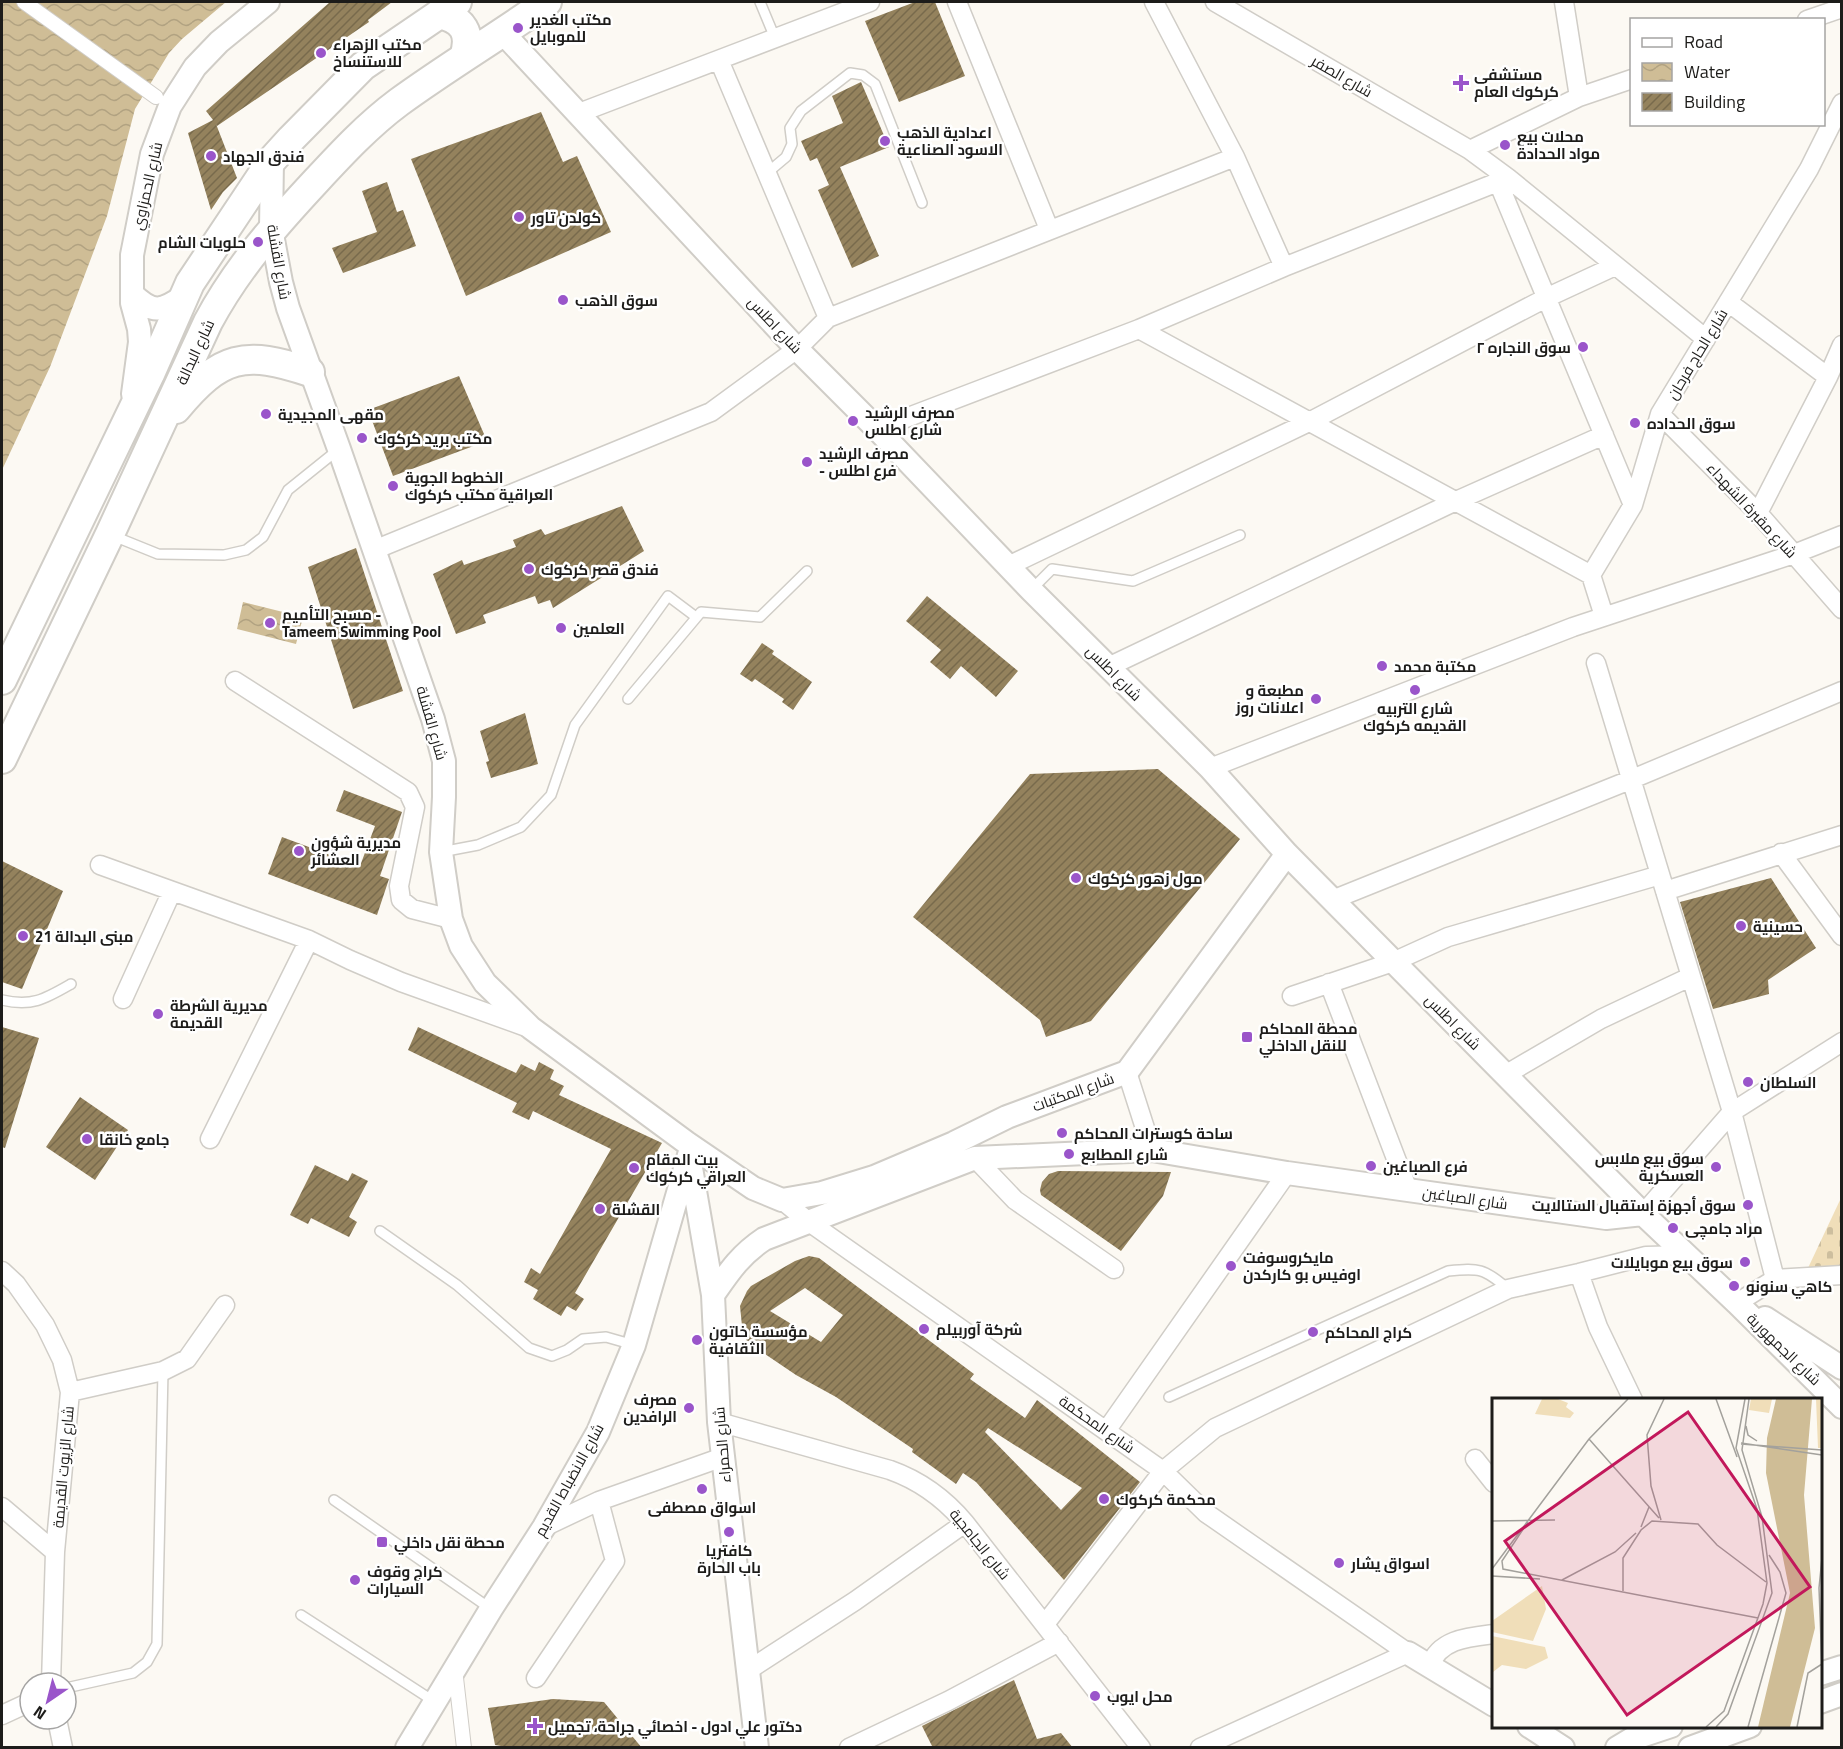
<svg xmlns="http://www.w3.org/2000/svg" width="1843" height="1749" font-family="'Titillium Web',Cairo,sans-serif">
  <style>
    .cemetery { fill: url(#cemetery-stones) }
    .water { fill: url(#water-waves) }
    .building { fill: url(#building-hatch); fill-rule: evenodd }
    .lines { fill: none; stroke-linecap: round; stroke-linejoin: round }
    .service-casing { stroke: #d0cdc7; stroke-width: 12 }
    .pedestrian-casing { stroke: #d0cdc7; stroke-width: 16 }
    .minor-casing { stroke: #d0cdc7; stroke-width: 21 }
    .tertiary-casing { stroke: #d0cdc7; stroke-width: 26 }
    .primary-casing { stroke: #d0cdc7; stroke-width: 32 }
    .service { stroke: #fff; stroke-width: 9 }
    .pedestrian { stroke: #fff; stroke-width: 14 }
    .minor { stroke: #fff; stroke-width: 18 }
    .tertiary { stroke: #fff; stroke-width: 22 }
    .primary { stroke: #fff; stroke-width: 28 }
    .poi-dot { fill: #9a55ca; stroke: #fff; stroke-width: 2 }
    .labels { text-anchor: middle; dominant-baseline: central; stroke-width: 5; stroke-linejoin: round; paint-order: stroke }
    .poi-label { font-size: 15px; font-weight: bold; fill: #1d1c1a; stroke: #fff; text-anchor: start }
    .street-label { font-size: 15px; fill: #1d1c1a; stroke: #fff }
    .inset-road { fill: none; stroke: #a3a19c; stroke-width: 1.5 }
    .view { fill: #c2185b; fill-opacity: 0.15; stroke: #c2185b; stroke-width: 3 }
    .inset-edge { fill: none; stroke: #1d1c1a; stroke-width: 3 }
  </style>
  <defs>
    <pattern id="cemetery-stones" width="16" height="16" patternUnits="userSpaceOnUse" patternTransform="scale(1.5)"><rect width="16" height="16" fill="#f0deb9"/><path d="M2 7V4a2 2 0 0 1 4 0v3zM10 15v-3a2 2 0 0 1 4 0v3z" fill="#cdbe9e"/></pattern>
    <pattern id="water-waves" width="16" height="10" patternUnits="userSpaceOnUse" patternTransform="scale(1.5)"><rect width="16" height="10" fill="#cfbd96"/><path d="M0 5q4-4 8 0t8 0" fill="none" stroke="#b1a281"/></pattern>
    <pattern id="building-hatch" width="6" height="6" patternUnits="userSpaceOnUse" patternTransform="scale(1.5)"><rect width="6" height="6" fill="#94825d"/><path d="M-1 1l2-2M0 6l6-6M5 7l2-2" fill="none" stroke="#786a4c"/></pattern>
  </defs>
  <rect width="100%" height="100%" fill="#fcf9f3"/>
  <path class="cemetery" d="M 1841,1198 L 1841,1266 L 1808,1268 Z"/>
  <path class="water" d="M 2,2 L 226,2 L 182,39 L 169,53 L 135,109 L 107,216 L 50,367 L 2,470 Z
    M 243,602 L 303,617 L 296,644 L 237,629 Z"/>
  <path class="building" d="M 330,2 L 392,2 L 368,20 L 369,22 L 217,126 L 216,124 L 237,178 L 223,192 L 211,210 L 188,133 L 213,120 L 206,111 Z
    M 915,2 L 935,2 L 965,76 L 899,102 L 865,21 Z
    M 861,82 L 889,147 L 840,167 L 879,256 L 852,268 L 818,190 L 829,185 L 817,158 L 810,161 L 801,141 L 843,123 L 832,96 Z
    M 541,112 L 563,162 L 577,156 L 611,232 L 466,296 L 411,159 Z
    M 387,182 L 397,212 L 403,210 L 416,246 L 343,273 L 332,248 L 377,232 L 362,191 Z
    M 459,376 L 487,441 L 393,476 L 368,410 Z
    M 622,506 L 644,551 L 553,608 L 550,600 L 538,604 L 535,596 L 483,615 L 486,623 L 456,634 L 433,574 L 462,560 L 464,565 L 516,547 L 513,540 L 541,529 L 545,535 Z
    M 356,548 L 403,691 L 353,709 L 308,567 Z
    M 927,596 L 1018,671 L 996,697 L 961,666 L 950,679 L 930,662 L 941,650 L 906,621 Z
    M 762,643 L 774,651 L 772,654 L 812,682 L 793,710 L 782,702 L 784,699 L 755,679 L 752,682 L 740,674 Z
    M 525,713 L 538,764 L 491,778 L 486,762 L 489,761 L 480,731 Z
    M 1158,769 L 1240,839 L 1091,1021 L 1046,1037 L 1040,1020 L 913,917 L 1030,774 Z
    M 344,790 L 402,812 L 380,876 L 389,879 L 377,915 L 268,874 L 282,837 L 360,866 L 375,826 L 336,811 Z
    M 2,861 L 63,891 L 22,989 L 2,982 Z
    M 1771,878 L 1816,948 L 1768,980 L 1769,994 L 1713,1009 L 1680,902 Z
    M 2,1027 L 39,1038 L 5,1148 L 2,1147 Z
    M 418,1027 L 516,1073 L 521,1064 L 535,1071 L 539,1062 L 554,1070 L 550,1079 L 564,1086 L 559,1095 L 662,1143 L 575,1293 L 584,1299 L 576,1311 L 567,1306 L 561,1316 L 533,1299 L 538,1290 L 524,1282 L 531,1268 L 540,1274 L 611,1149 L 533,1111 L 529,1120 L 512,1112 L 517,1103 L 408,1050 Z
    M 80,1097 L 128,1130 L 95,1180 L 46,1147 Z
    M 315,1165 L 348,1181 L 352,1173 L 368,1181 L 349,1217 L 357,1222 L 349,1237 L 311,1218 L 308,1224 L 290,1215 Z
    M 1058,1171 L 1171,1172 L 1163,1196 L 1121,1251 L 1041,1195 L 1040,1190 L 1042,1182 L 1049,1174 Z
    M 809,1256 L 819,1258 L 974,1374 L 970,1379 L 1025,1418 L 1037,1400 L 1140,1482 L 1064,1580 L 976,1482 L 963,1473 L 956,1484 L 912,1452 L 913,1449 L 836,1397 L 796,1375 L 747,1342 L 742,1326 L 740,1306 L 747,1291 L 751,1286 L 795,1261 ZM 805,1288 L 843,1315 L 821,1342 L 770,1311 ZM 988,1428 L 1082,1488 L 1061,1510 L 985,1432 Z
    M 1014,1680 L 1037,1739 L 1061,1733 L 1073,1748 L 933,1748 L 922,1726 Z
    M 553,1699 L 604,1702 L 642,1748 L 513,1748 L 495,1745 L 488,1708 Z"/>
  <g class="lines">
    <defs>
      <path id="service" d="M 760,2 L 775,38
        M 767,173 L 786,157 L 792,144 L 790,128 L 801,111 L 850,73 L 863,75 L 875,84 L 922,203
        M 111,535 L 158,554 L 224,555 L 246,550 L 263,537 L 288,490 L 339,449
        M 1031,590 L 1052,569 L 1133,581 L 1240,535
        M 628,699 L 701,612 L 760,617 L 807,571
        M 441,852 L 478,845 L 521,827 L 551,795 L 575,725 L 668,596 L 696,617
        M 2,1000 C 32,1007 45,999 71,984
        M 380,1231 L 457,1285 L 529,1348 L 552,1356 L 567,1350 L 583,1339 L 606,1337 L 634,1345
        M 1169,1397 L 1448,1271 C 1479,1268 1484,1268 1508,1289
        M 334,1500 L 491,1609
        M 301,1615 L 435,1702
        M 66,1688 L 133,1673 L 147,1662 L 157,1644 L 163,1371"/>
      <path id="pedestrian" d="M 24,2 L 156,97
        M 455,1669 L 464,1748"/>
      <path id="minor" d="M 957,2 L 1049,229
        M 1154,2 L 1235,157 L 1284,267
        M 1215,2 L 1470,150 L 1508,178 L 1706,339
        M 1564,2 L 1579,97
        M 1807,20 L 1842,8
        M 719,60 L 828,318
        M 579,113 L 870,2
        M 1470,150 L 1579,97 L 1632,79
        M 1498,182 L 1633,505
        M 1728,302 L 1828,377
        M 1139,329 L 1591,575
        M 1660,414 L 1758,513 L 1842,609
        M 877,429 L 1139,329 L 1284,267 L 1508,178
        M 1758,513 L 1828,377 L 1842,345
        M 374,550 L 711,412 L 797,349 L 828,318 L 1235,157
        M 1008,566 L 1309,422 L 1546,298 L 1615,266
        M 1604,616 L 1591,575 L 1633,505 L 1660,414 L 1809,169 L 1842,103
        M 1596,663 L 1732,1112 L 1775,1279 L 1737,1303
        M 1108,667 L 1456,501 L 1604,435
        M 235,681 L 408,792 L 415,807 L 399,886 L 401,900 L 412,909 L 451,919
        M 1210,768 L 1573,627 L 1794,554 L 1842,535
        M 1781,853 L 1842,936
        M 100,865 L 309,940 L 350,960 L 401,982 L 529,1028
        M 1665,891 L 1842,835
        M 1332,900 L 1630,780 L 1842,691
        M 1329,983 L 1408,1190
        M 1292,996 L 1393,962 L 1448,937 L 1660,875
        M 123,999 L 172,891
        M 1127,1072 L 1152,1150
        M 1505,1075 L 1601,1019 L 1690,977
        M 210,1139 L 309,940
        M 975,1158 L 1015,1200 L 1114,1269
        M 782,1200 L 809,1222 L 1163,1471 L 1206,1513 L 1408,1653
        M 1643,1214 L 1732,1112 L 1842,1042
        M 2,1271 L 16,1284 L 45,1325 L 62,1360 L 70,1392 L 55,1552 L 51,1683
        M 1579,1273 L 1598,1327 L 1633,1400
        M 1775,1279 L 1842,1275
        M 70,1392 L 163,1371 L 187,1359 L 225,1305
        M 719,1422 L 890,1470 C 921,1481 944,1498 965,1523 L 1141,1748
        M 1106,1431 L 1287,1173
        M 1475,1459 L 1494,1483
        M 2,1507 L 55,1552
        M 544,1527 L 599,1501 L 723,1457
        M 1045,1624 L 1163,1471 L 1215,1428 L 1508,1289 L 1579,1273 L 1646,1256 L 1686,1255
        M 1430,1666 C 1439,1639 1469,1637 1494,1634
        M 747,1671 L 855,1601 L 965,1523
        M 536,1678 L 615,1561 L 599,1501
        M 2,1715 L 30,1702
        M 57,1719 L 63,1748
        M 849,1748 L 948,1701 L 1059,1642
        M 1200,1748 L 1408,1653"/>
      <path id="tertiary" d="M 503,33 L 797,349 L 877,429 L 1031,590 L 1210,768 L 1287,854 L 1643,1214 L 1737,1303 L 1842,1407
        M 272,160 L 271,229 L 281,282 L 288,308 L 339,449 L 433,719 L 444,761 L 444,797 L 441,852 L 451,919 L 461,946 L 485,983 L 531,1028 L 687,1143 L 753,1188 L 782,1200 L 822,1193 L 874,1177 L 954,1143 L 1007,1117 L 1127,1072 L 1287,854
        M 132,294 C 153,314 161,312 184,296
        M 133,394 L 140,342 L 139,329 L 132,303 L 132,255 L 152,154 L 170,106 L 195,67 L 219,42 L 268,2
        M 690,1162 L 713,1295 L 719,1422 L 757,1748
        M 713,1295 C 729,1272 740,1255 764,1239 L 975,1158 L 1152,1150 L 1287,1173 L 1606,1218 L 1643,1214
        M 1765,1318 L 1842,1368
        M 1408,1653 L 1494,1705
        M 1820,1674 L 1842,1667
        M 1820,1702 L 1842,1694
        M 1529,1726 L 1563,1748
        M 407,1748 L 491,1609 L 544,1527 L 598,1432 L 634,1345 L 689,1155
        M 1617,1748 L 1632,1739 L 1671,1726
        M 1690,1748 L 1750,1726"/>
      <path id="primary" d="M 439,14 C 463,19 472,33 464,57
        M 176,409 C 221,355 244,350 310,372
        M 2,680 L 150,374 L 190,283 L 272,160 L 291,139 L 363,66 L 457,2
        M 2,759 L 110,534 L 208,322 C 237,268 275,225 316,181 C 342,153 368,125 399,102 C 447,67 499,36 547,2"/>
    </defs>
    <use href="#service" class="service-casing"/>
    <use href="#pedestrian" class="pedestrian-casing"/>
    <use href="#minor" class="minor-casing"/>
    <use href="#tertiary" class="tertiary-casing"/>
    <use href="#primary" class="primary-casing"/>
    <use href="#service" class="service"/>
    <use href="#pedestrian" class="pedestrian"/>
    <use href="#minor" class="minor"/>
    <use href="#tertiary" class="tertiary"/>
    <use href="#primary" class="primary"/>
  </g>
  <g class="poi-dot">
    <circle cx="518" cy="28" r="6"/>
    <circle cx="321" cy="53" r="6"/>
    <path d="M1458 74h6v6h6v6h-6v6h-6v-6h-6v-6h6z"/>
    <circle cx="885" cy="141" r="6"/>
    <circle cx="1505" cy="145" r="6"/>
    <circle cx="211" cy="156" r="6"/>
    <circle cx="519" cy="217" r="6"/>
    <circle cx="258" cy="242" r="6"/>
    <circle cx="563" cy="300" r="6"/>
    <circle cx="1583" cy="347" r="6"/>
    <circle cx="266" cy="414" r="6"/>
    <circle cx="853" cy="421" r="6"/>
    <circle cx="1635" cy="423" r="6"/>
    <circle cx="362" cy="438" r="6"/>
    <circle cx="807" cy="462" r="6"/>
    <circle cx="393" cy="486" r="6"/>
    <circle cx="529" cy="569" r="6"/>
    <circle cx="270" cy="623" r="6"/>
    <circle cx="561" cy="628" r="6"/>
    <circle cx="1382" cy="666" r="6"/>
    <circle cx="1415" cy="690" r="6"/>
    <circle cx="1316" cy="699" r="6"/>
    <circle cx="299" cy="851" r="6"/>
    <circle cx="1076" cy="878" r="6"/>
    <circle cx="1741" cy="926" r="6"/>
    <circle cx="23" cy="936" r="6"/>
    <circle cx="158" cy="1014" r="6"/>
    <rect x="1241" y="1031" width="12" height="12" rx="3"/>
    <circle cx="1748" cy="1082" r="6"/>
    <circle cx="1062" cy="1133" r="6"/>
    <circle cx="87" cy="1139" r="6"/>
    <circle cx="1069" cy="1154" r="6"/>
    <circle cx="1371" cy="1166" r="6"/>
    <circle cx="1716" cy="1167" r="6"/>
    <circle cx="634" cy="1168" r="6"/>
    <circle cx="1748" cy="1205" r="6"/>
    <circle cx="600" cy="1209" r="6"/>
    <circle cx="1673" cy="1228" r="6"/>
    <circle cx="1745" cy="1262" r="6"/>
    <circle cx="1231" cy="1266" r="6"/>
    <circle cx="1734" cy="1286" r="6"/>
    <circle cx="924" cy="1329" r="6"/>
    <circle cx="1313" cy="1332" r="6"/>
    <circle cx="697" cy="1340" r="6"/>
    <circle cx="689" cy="1408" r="6"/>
    <circle cx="702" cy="1489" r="6"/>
    <circle cx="1104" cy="1499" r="6"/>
    <circle cx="729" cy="1532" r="6"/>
    <rect x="376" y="1536" width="12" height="12" rx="3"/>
    <circle cx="1339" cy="1563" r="6"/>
    <circle cx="355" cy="1580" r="6"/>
    <circle cx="1095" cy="1696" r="6"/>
    <path d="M532 1717h6v6h6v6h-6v6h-6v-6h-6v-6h6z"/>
  </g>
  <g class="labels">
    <g class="poi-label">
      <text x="530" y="19">مكتب الغدير<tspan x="530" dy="17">للموبايل</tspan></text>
      <text x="333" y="44">مكتب الزهراء<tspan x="333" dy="17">للاستنساخ</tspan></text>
      <text x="1474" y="74">مستشفى<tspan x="1474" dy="17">كركوك العام</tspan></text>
      <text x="897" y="132">اعدادية الذهب<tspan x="897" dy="17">الاسود الصناعية</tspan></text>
      <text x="1517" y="136">محلات بيع<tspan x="1517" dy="17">مواد الحدادة</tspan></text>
      <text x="223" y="156">فندق الجهاد</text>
      <text x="531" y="217">کولدن تاور</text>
      <text x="246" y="242" text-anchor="end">حلويات الشام</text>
      <text x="575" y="300">سوق الذهب</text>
      <text x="1571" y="347" text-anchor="end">سوق النجاره ٢</text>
      <text x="865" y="412">مصرف الرشيد<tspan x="865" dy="17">شارع اطلس</tspan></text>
      <text x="278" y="414">مقهى المجيدية</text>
      <text x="1647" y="423">سوق الحداده</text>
      <text x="374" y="438">مكتب بريد كركوك</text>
      <text x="819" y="453">مصرف الرشيد<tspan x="819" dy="17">- فرع اطلس</tspan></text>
      <text x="405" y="477">الخطوط الجوية<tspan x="405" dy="17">العراقية مكتب كركوك</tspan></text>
      <text x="541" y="569">فندق قصر كركوك</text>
      <text x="282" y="614">مسبح التأميم -<tspan x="282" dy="17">Tameem Swimming Pool</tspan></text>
      <text x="573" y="628">العلمين</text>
      <text x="1394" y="666">مكتبة محمد</text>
      <text x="1304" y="690" text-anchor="end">مطبعة و<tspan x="1304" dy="17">اعلانات روز</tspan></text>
      <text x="1415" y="708" text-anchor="middle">شارع التربيه<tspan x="1415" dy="17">القديمه كركوك</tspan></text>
      <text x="311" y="842">مديرية شؤون<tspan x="311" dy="17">العشائر</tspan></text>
      <text x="1088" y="878">مول زهور كركوك</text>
      <text x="1753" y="926">حسينية</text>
      <text x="35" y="936">مبنى البدالة 21</text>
      <text x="170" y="1005">مديرية الشرطة<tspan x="170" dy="17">القديمة</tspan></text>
      <text x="1259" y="1028">محطة المحاكم<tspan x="1259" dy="17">للنقل الداخلي</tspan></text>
      <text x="1760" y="1082">السلطان</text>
      <text x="1074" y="1133">ساحة كوسترات المحاكم</text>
      <text x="99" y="1139">جامع خانقا</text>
      <text x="1081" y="1154">شارع المطابع</text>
      <text x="1704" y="1158" text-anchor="end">سوق بيع ملابس<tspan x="1704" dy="17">العسكرية</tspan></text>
      <text x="646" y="1159">بيت المقام<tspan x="646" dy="17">العراقي كركوك</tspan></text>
      <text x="1383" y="1166">فرع الصباغين</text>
      <text x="1736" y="1205" text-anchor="end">سوق أجهزة إستقبال الستالايت</text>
      <text x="612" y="1209">القشلة</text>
      <text x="1685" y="1228">مراد جامچی</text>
      <text x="1243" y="1257">مايكروسوفت<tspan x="1243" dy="17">اوفيس بو كاركدن</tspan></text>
      <text x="1733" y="1262" text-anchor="end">سوق بيع موبايلات</text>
      <text x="1746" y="1286">كاهي سنونو</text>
      <text x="936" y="1329">شركة آوربيلم</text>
      <text x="709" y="1331">مؤسسة خاتون<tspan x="709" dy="17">الثقافية</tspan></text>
      <text x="1325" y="1332">كراج المحاكم</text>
      <text x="677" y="1399" text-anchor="end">مصرف<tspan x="677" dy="17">الرافدين</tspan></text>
      <text x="1116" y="1499">محكمة كركوك</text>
      <text x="702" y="1507" text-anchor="middle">اسواق مصطفى</text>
      <text x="394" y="1542">محطة نقل داخلي</text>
      <text x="729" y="1550" text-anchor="middle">كافتريا<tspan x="729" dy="17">باب الحارة</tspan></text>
      <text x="1351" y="1563">اسواق يشار</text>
      <text x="367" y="1571">كراج وقوف<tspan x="367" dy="17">السيارات</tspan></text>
      <text x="1107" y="1696">محل ايوب</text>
      <text x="548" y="1726">دكتور علي ادول - اخصائي جراحة، تجميل</text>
    </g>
    <g class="street-label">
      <text transform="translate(1342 76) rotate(30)">شارع الصفر</text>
      <text transform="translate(147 186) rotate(-77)">شارع الحمزاوي</text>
      <text transform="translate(279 262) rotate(80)">شارع القشلة</text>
      <text transform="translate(775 325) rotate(47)">شارع اطلس</text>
      <text transform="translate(195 352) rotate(-65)">شارع البدالة</text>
      <text transform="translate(1697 354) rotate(-59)">شارع الحاج فرحان</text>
      <text transform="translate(1752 510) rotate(47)">شارع مقبرة الشهداء</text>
      <text transform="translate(1114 673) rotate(45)">شارع اطلس</text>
      <text transform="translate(432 723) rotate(74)">شارع القشلة</text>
      <text transform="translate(1453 1022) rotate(45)">شارع اطلس</text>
      <text transform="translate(1073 1092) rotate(-20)">شارع المكتبات</text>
      <text transform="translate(1465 1198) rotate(8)">شارع الصباغين</text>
      <text transform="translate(1784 1349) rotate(44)">شارع الجمهورية</text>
      <text transform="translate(1097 1424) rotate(35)">شارع المحكمة</text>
      <text transform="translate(722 1445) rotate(-95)">شارع الحمراء</text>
      <text transform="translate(63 1467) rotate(-85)">شارع الزيوت القديمة</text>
      <text transform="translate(569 1480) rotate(-61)">شارع الانضباط القديم</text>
      <text transform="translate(980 1544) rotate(51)">شارع الجامجية</text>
    </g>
  </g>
  <g transform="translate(1492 1398)">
    <rect width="330" height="330" fill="#fcf9f3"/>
    <path d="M 50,1 L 66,1 L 76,5 L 74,9 L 82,15 L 78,20 L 43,16 ZM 50,188 L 54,211 L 41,243 L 0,234 L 0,223 ZM 0,238 L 53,249 L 56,260 L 34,271 L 10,267 L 1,274 Z" fill="#f0deb9"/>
    <path d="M 259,1 L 280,1 L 277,15 L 257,12 ZM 324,1 L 330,1 L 330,50 L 326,50 Z" fill="#f0deb9"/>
    <path d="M 284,1 L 320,1 L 312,97 L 323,230 L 298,329 L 266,329 L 298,195 L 274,75 L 275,40 Z" fill="#cfbd96"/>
    <path class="inset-road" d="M 224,1 L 245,59M 254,28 L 256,37 L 265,43M 97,41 L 167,120M 249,45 L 330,57M 249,46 L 330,52M 169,122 L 159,88 L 155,37 L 172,1M 0,123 L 63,122M 36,124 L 10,163 L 11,171 L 266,220M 149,129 L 157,109M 330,160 L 327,190 L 330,270M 0,171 L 97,41 L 136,1M 0,178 L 48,181M 70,182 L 123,154 L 144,135M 131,193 L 131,160 L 149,132 L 160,123 L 206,126 L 225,147 L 274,184M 214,329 L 232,313 L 271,206 L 275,185 L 265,111 L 244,50 L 253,1M 224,329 L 236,316 L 280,195 L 270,119 L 250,52 L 257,1M 256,329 L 294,195 L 288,174 L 277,157M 305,329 L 316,275 L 330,266"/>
    <path class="view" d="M 196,14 L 318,189 L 135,317 L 13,143 Z"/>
    <rect width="330" height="330" class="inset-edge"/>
  </g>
  <rect width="1843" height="1749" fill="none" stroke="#1d1c1a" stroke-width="6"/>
  <rect x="1630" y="18" width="195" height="108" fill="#ffffff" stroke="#a5a4a3" stroke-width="1.5"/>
  <rect x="1642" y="38" width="30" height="9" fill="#ffffff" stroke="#a5a4a3" stroke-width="1.5"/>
  <text x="1684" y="48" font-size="18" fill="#1d1c1a">Road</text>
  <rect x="1642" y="63" width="30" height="18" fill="url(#water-waves)" stroke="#a5a4a3" stroke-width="1.5"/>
  <text x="1684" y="78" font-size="18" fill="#1d1c1a">Water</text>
  <rect x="1642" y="93" width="30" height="18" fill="url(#building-hatch)" stroke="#a5a4a3" stroke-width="1.5"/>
  <text x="1684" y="108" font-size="18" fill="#1d1c1a">Building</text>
  <g transform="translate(48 1701) rotate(215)"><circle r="28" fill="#ffffff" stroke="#a5a4a3" stroke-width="1.5"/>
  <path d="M0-4.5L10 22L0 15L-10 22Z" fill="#9a55ca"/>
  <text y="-9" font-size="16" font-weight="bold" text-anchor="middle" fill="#1d1c1a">N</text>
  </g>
</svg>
